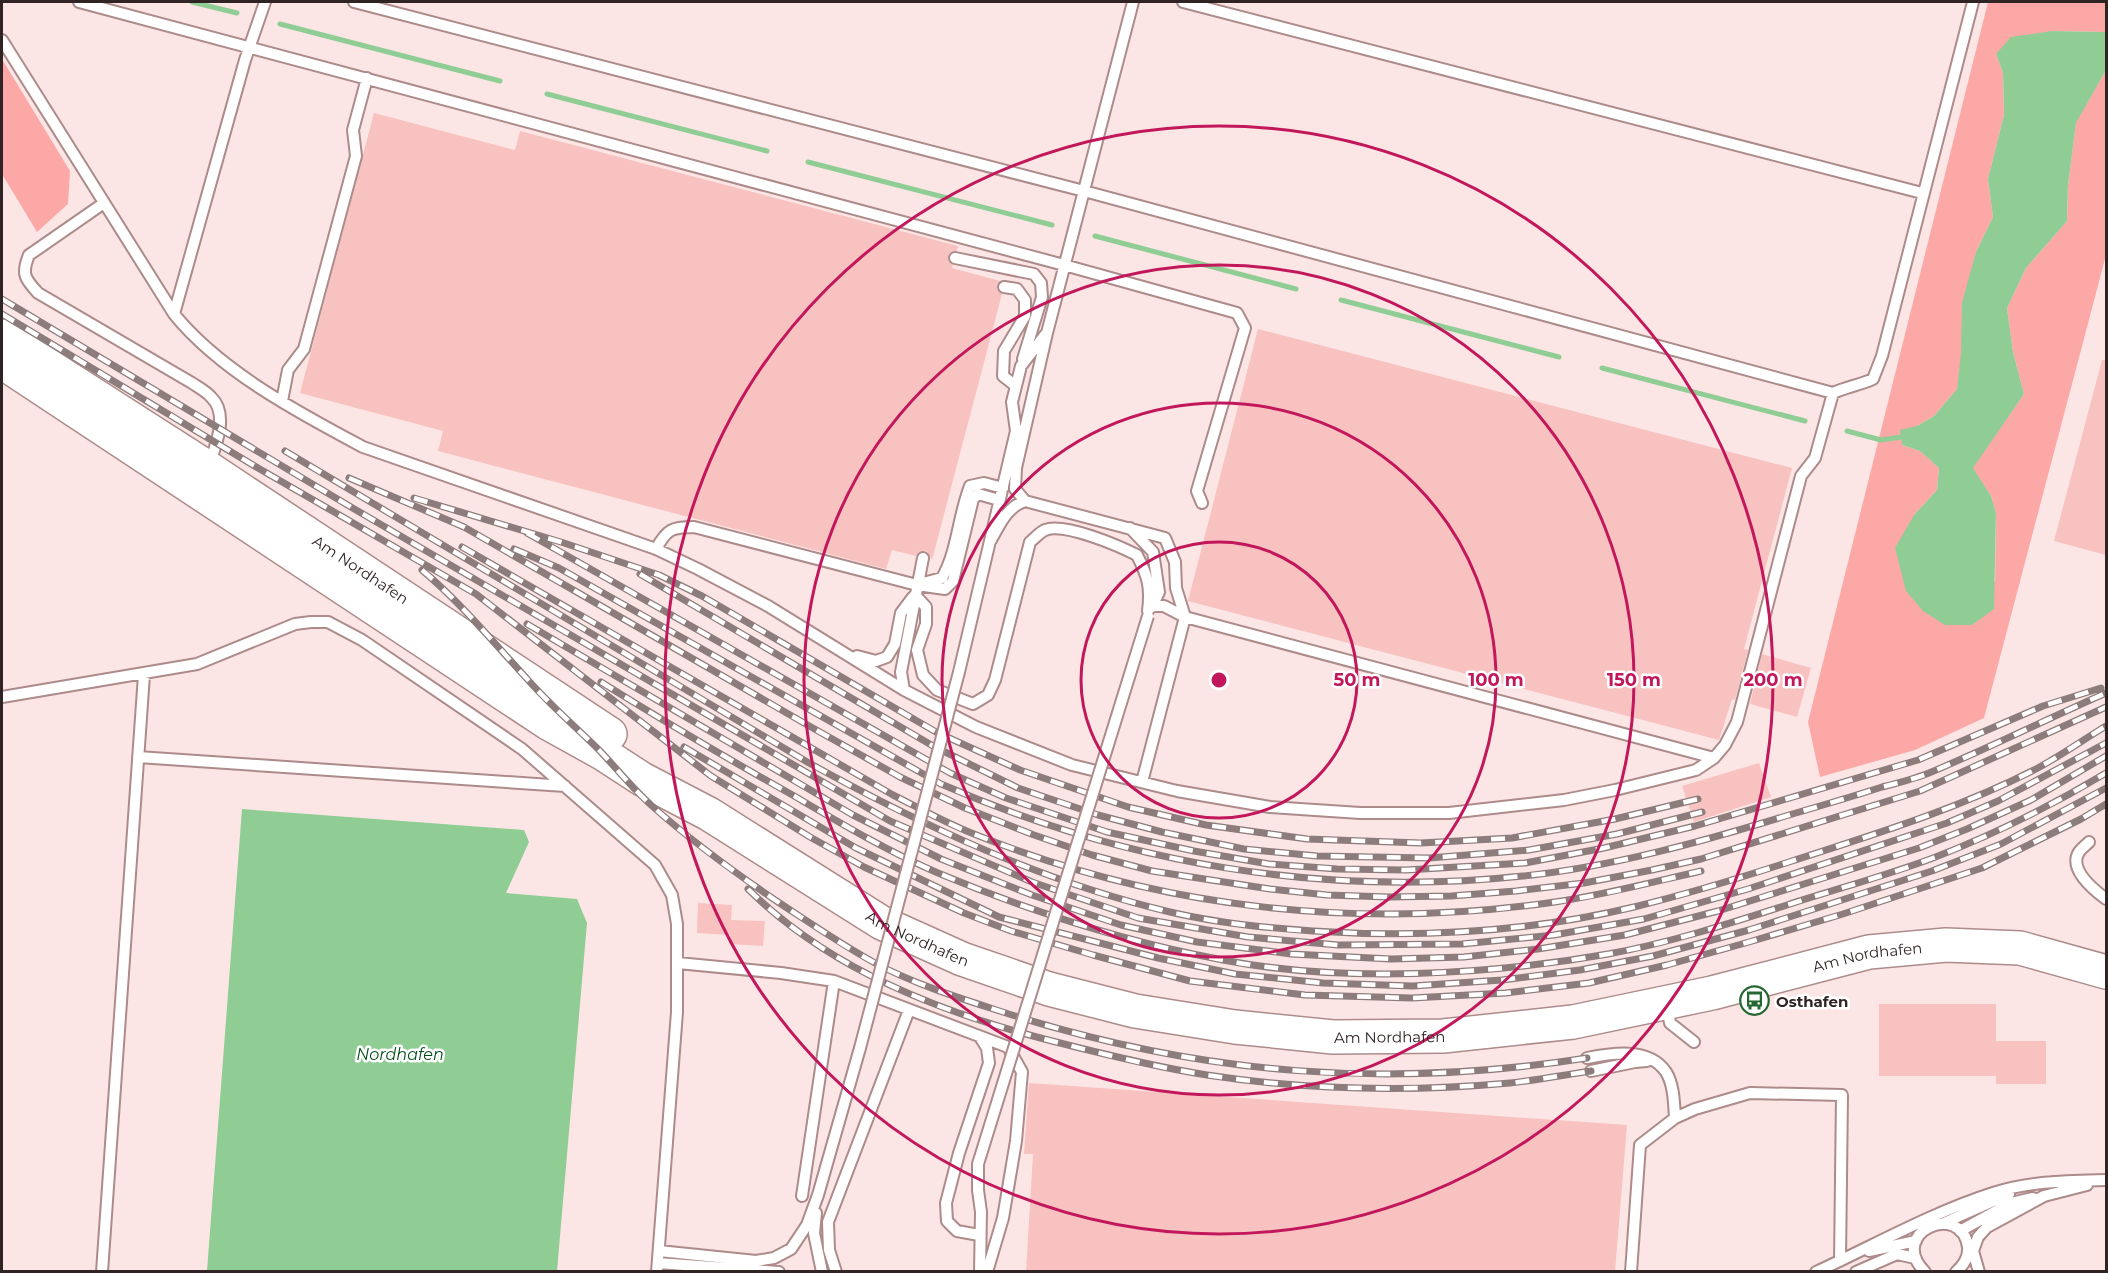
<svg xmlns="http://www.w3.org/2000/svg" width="2108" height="1273" font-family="Montserrat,sans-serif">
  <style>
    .green { fill: #fca8a6 }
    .water { fill: #8fcd95 }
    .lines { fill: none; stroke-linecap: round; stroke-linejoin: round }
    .stream { stroke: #8fcd95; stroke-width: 5 }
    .building { fill: #f7c2c0 }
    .service-casing { stroke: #ac8b8a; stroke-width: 14 }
    .primary-casing { stroke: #ac8b8a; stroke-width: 36 }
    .service { stroke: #fff; stroke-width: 10 }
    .primary { stroke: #fff; stroke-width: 33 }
    .rail-casing { stroke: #8d7c7c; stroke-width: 7 }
    .rail { stroke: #fff; stroke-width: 4.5; stroke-dasharray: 14; stroke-linecap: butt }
    .service-bridge-casing { stroke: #ac8b8a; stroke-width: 14; stroke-linecap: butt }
    .service-bridge { stroke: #fff; stroke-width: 10 }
    .ring { fill: none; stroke: #c2185b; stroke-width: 3 }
    .labels { text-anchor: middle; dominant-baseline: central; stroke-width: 5; stroke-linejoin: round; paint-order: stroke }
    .street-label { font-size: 15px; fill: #302323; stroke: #fff }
    .poi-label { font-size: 15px; font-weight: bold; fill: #302323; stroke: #fff; text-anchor: start }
    .water-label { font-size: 16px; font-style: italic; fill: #044c18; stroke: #fff }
    .centre { fill: #c2185b; stroke: #fff; stroke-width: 3 }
    .ring-label { font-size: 18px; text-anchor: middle; font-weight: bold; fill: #c2185b; stroke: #fff; stroke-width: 5; stroke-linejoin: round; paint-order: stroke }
  </style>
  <rect width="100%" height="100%" fill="#fce6e5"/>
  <path class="green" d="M 1988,2 L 2106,2 L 2106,32 L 2052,31 L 1996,54 L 2003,73 L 2004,115 L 1988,179 L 1993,217 L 1976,252 L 1957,389 L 1934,416 L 1917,426 L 1902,445 L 1920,451 L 1939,468 L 1937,490 L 1914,515 L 1995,582 L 1996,513 L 1991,496 L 1972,468 L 2024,394 L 2013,352 L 2007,308 L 2026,268 L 2067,221 L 2068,185 L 2076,122 L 2106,70 L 2106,255 L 1984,718 L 1915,750 L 1820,777 L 1808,722 Z
    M 2,59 L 70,171 L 68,204 L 37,232 L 2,174 Z"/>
  <path class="water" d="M 2052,31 L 2106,32 L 2106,70 L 2076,123 L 2068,185 L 2067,221 L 2026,268 L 2007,308 L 2013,352 L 2024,394 L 1973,468 L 1991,496 L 1996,513 L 1994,609 L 1972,625 L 1945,625 L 1923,611 L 1906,591 L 1895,548 L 1914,515 L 1937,490 L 1939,468 L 1920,451 L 1902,445 L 1900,430 L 1917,426 L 1934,416 L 1957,389 L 1961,354 L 1962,303 L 1976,252 L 1993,217 L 1988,179 L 2004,115 L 2003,73 L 1996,54 L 2011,37 Z
    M 242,809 L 524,830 L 529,842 L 506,893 L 577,899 L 587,923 L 557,1271 L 207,1271 Z"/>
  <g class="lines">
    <path class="stream" d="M 192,2 L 237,13
      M 280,24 L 500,81
      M 547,94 L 767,151
      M 808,162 L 1052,225
      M 1095,236 L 1296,289
      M 1341,300 L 1559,357
      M 1602,368 L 1805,421
      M 1847,431 L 1881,440 L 1901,437"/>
  </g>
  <path class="building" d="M 374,113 L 515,150 L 520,131 L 958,246 L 957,251 L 952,251 L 948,256 L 948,261 L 953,265 L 952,268 L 1000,281 L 997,285 L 997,289 L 1002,294 L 932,560 L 928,553 L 925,551 L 920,551 L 916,556 L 892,550 L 886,569 L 438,451 L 443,431 L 300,393 Z
    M 1258,329 L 1792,468 L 1744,649 L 1748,650 L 1735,700 L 1732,699 L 1719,740 L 1188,601 Z
    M 2102,360 L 2106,360 L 2106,555 L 2054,541 Z
    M 1762,654 L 1811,668 L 1797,717 L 1750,704 Z
    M 1759,763 L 1771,797 L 1694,822 L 1682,786 Z
    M 698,903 L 732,905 L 731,920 L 765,921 L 763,946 L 729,944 L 730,935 L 697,933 Z
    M 1879,1004 L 1996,1004 L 1996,1041 L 2046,1041 L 2046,1084 L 1996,1084 L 1996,1076 L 1879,1076 Z
    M 1029,1083 L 1627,1125 L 1615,1272 L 1026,1272 L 1033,1154 L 1024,1154 Z"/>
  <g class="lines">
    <defs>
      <path id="service" d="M 79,2 L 1064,265 L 1237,313 L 1245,328 L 1197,491 L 1202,503
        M 354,2 L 1084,191 L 1833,393 C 1846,387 1860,385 1873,379 L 1882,356 L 1973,2
        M 1183,2 L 1922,193
        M 2,40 L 174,314 C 220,371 299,413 363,447 L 656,549 L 698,569 L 768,606 L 904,690 L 976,727 L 1072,765 L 1177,791 L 1270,807 L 1360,813 L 1449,813 L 1564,800 L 1615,790 L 1696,770 L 1714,758 L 1725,745 L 1737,722 L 1801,476 L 1815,458 L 1833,393
        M 104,203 L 29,255 C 21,274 25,279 38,293 L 192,383 C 198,387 206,391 211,397 C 229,414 216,445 209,465
        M 955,258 L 1034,274 L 1041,283 L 1042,297 L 1023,359
        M 1004,287 L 1017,289 L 1025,300 L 1025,316 L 1004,351 L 1003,376 L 1016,386
        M 174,314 L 245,60 L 265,2
        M 282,401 L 288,370 L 304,349 L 356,156 L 353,130 L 367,78
        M 1025,501 L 1015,489 L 1016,468 L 1047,333 L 1133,2
        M 1130,528 L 1153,552 L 1159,592 L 1152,607
        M 991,540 C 1000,524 1007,507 1025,501 L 1165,538 L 1175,562 L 1176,588 L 1185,617 L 1142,782
        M 656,549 C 667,529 672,527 694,527 L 917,585 L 945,589 L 953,581 L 973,499 L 978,494 L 999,500
        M 923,583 L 942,578 C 958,550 958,516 970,486 L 984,483 L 1003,488
        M 915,595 L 926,607 L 926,624 L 917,650 L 923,675 L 937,690 L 973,704 L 988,695 L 995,680 L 1030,542 C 1034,539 1040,532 1045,530 C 1064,522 1119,546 1137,555 C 1148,577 1151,587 1148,611
        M 1152,606 L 1164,606 L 1185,617 L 1714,758
        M 857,656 L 876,661 L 887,657 L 895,644 L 901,613 L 913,597
        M 959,672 L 1016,431 L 1012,402 L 1021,366 L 1045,335
        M 904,690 L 901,672 L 923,558
        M 2,697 L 197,664 L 295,624 L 311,622 L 328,622 L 362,640 L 522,749 L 655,865 L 672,895 L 677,924 L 677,1012 L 657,1272
        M 138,757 L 565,786
        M 2089,842 C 2086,845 2081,849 2079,852 C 2068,869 2094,890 2106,899
        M 678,963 L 781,973 L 834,981 L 1008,1047 L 1022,1072 L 1016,1141 L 1003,1218 L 987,1272
        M 1667,1006 L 1670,1023 L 1694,1042
        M 1587,1058 C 1612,1053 1649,1047 1666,1072 C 1674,1085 1674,1103 1675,1118
        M 1591,1071 L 1635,1062 L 1647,1061
        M 978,1190 L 981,1212 L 980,1272
        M 802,1196 L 834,981
        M 816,1213 L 814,1233 L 822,1272
        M 1944,1223 L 2009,1194
        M 1960,1231 L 2011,1203 L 2033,1198
        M 979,1235 L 957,1231 L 947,1221 L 946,1203 L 959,1153 L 989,1063 L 987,1048 L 980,1037
        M 659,1251 L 756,1261 L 774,1258 L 791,1249 L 807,1225 L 818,1195 L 860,1048
        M 1869,1251 L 1916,1241
        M 658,1263 L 779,1272
        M 102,1272 L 144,675
        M 836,1272 L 829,1250 L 828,1222 L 909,1010
        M 1631,1272 L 1640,1145 L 1675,1118 L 1695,1109 L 1750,1093 L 1842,1095 L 1840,1261
        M 1816,1272 C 1875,1245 1931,1213 1993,1193 C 2029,1181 2069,1181 2106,1180
        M 1856,1272 L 1897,1254 L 1915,1258
        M 1925,1272 C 1886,1233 1961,1200 1968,1247 C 1969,1257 1964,1265 1956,1272
        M 1979,1272 L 1973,1251 L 1978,1237 L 1987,1227 L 2044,1196 L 2087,1185"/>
      <g id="primary">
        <path id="s1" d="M 2,336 L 208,468 L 610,734"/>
        <path id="s2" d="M 2,362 L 548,723 L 602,753 L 642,779 L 709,814 L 882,923 L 962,959 L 1049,989 L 1135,1011 L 1235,1027 L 1333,1037 L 1443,1036 L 1573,1022 L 1712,993 L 1869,952 L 1946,945 L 2020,948 L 2106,972"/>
      </g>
    </defs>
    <use href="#service" class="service-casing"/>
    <use href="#primary" class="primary-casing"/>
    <use href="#service" class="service"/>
    <use href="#primary" class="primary"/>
    <defs>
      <path id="rail" d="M 2,299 L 356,510 L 890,821 L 1032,882 L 1138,918 L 1248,937 L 1338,945 L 1462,944 L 1554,935 L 1644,919 L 1748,889 L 1947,823 L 1998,801 L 2106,743
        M 2,314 L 258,468 L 476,594 L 711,776 L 810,837 L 864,867 L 964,913 L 1011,931 L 1093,955 L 1190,981 L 1305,995 L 1412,998 L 1506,993 L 1589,983 L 1667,965 L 1749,942 L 1843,914 L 1982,868 L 2081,819 L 2106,804
        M 285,451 L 809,763 C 923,826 1043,882 1170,912 C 1217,923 1265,928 1313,931 C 1420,938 1529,932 1634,907 C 1687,894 1740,878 1792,861 C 1875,834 1958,809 2036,769 C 2060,756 2083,740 2106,726
        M 349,478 L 464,527 L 811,727 L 900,777 L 965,808 L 1034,835 L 1092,855 L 1152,871 L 1270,889 L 1327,895 L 1389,897 L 1451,896 L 1516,891 L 1584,883 L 1652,870 L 1701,859 L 1920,791 L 2106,707
        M 414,498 L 564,543 L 659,575 L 702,596 L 936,732 L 1020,770 L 1128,807 L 1206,825 L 1307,839 L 1421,843 L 1512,838 L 1615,819 L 1698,799
        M 527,533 L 950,773 L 1006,798 L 1107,832 L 1194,851 L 1269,864 L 1337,869 L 1406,870 L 1525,863 L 1604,848 L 1695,826 L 1918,760 L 2043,706 L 2101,688
        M 462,547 L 893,795 C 921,809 949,825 979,836 C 1163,909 1359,930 1555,902 C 1604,895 1653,882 1701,871
        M 514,549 L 559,568 L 941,784 C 1125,864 1322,897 1523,876 C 1612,867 1704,841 1789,815 C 1820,806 1851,797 1882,787 C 1898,783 1914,779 1929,773 C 1989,748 2047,719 2106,693
        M 422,570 C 462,604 494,643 529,681 C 551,706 577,728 600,751 C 617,769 633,789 651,805 C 691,841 734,872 778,902 C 810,923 842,945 875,963 C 918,986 966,1000 1012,1015 C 1205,1075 1388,1089 1587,1058
        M 640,574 L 933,746 L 1018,788 L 1098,815 L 1162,832 L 1244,849 L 1317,856 L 1429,858 L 1529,850 L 1617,834 L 1702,812
        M 527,624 L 853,815 L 941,859 L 1032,895 L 1121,925 L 1197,942 L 1291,954 L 1391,959 L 1464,957 L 1538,949 L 1625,935 L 1718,911 L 1919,848 L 1967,829 L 2031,800 L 2106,756
        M 601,682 C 665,722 730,760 796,797 C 842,824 889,852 938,873 C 1029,911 1126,942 1223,960 C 1342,983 1489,975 1608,954 C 1669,943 1728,924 1787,905 C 1836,889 1885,876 1933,858 C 1993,835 2051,806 2106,773
        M 684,747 L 856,848 L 999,917 L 1158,958 L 1235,974 L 1323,983 L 1413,986 L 1502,980 L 1580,970 L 1653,956 L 1749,930 L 1932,871 L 2001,844 L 2106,788
        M 748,889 C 830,970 942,1013 1052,1041 C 1103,1054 1155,1067 1207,1075 C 1306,1090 1410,1092 1510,1083 C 1537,1080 1564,1075 1591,1071"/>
    </defs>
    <use href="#rail" class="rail-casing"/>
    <use href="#rail" class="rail"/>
    <defs>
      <path id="service-bridge" d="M 860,1048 L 959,672
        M 978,1190 L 978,1164 L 1148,616"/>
    </defs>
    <use href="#service-bridge" class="service-bridge-casing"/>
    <use href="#service-bridge" class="service-bridge"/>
  </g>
  <g class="ring">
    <circle cx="1219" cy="680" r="138"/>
    <circle cx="1219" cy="680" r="277"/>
    <circle cx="1219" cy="680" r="415"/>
    <circle cx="1219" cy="680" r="554"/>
  </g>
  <defs>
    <symbol id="bus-ring" viewBox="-11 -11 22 22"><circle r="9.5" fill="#fff" stroke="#266832" stroke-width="1.5"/><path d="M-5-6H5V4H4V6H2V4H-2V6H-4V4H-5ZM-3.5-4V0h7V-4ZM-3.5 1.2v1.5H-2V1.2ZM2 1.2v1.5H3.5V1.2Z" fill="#266832"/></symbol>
  </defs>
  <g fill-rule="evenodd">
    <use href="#bus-ring" x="1738" y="984" width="33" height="33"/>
  </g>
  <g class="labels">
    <g class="street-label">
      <text stroke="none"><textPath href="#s1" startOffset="428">Am Nordhafen</textPath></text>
      <text stroke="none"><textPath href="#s2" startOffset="1083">Am Nordhafen</textPath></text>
      <text stroke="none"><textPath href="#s2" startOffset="2055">Am Nordhafen</textPath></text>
      <text stroke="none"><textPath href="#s2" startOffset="1569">Am Nordhafen</textPath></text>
    </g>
    <g class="poi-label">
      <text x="1776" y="1001">Osthafen</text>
    </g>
    <g class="water-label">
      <text x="400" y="1054">Nordhafen</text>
    </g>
  </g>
  <circle cx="1219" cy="680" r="9" class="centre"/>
  <g class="ring-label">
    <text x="1357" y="686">50 m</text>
    <text x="1496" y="686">100 m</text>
    <text x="1634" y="686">150 m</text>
    <text x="1773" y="686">200 m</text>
  </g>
  <rect width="2108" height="1273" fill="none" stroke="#302323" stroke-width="6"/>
</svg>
